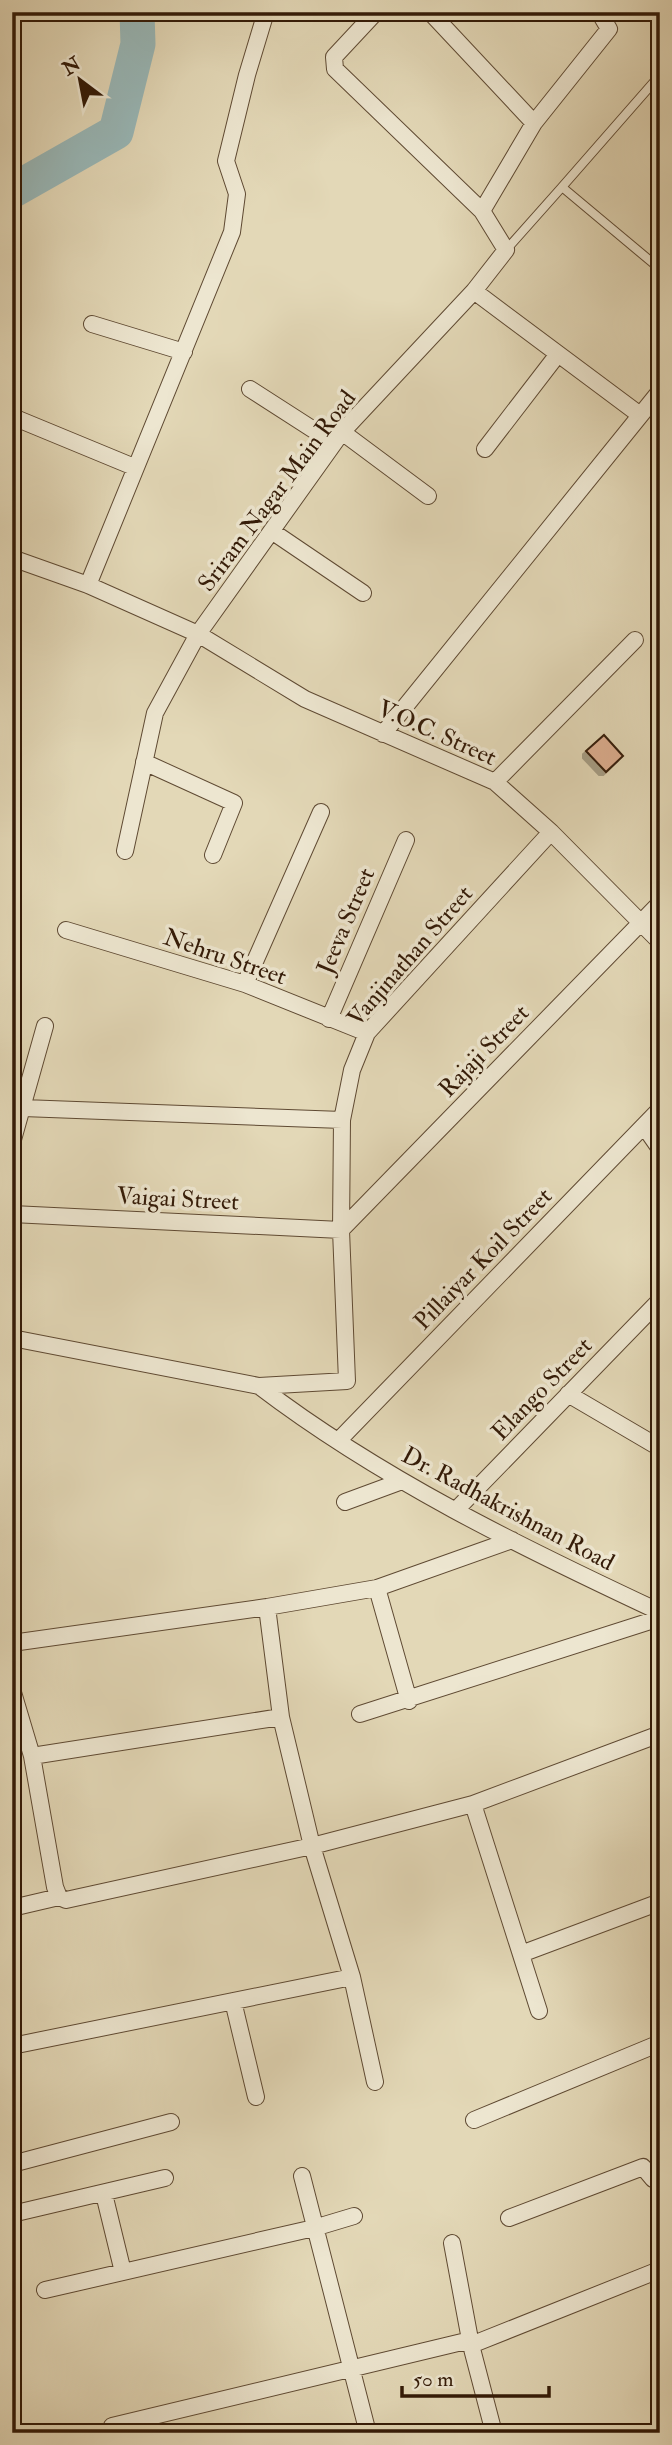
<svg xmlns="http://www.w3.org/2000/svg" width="672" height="2445" font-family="'IM FELL Double Pica',serif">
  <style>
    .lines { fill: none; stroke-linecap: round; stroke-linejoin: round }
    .river { stroke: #99b8b8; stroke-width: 35 }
    .building { fill: #deaf91; stroke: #331a07; stroke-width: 2; filter: url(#shadow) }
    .service-casing { stroke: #5f4a33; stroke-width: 10 }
    .minor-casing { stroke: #5f4a33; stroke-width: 18 }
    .service { stroke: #ede6d0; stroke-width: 8 }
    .minor { stroke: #ede6d0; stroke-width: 16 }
    .labels { text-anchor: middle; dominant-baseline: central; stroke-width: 7; stroke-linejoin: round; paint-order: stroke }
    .street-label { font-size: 24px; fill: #331a07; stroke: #ede6d0 }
  </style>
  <defs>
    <filter id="shadow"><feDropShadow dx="-5" dy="5" stdDeviation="0" flood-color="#0004"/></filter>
  </defs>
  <rect width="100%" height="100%" fill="#e3d8b7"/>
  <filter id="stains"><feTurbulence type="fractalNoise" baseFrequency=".00286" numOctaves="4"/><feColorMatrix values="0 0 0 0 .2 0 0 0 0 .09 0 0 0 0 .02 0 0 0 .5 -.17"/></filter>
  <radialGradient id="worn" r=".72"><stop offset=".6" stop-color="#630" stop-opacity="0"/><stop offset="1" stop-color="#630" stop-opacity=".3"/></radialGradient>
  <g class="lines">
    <path class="river" d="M 12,191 L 116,132 L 138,44 L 137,12"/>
  </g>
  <path class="building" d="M 604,735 L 623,756 L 606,772 L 586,751 Z"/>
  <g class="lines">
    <defs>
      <path id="service" d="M 562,187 L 660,75
        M 506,250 L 562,187 L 660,269"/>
      <path id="minor" d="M 430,12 L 534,123
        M 482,211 L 534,123 L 609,29 L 599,12
        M 474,291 L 640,415
        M 92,324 L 184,352
        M 250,389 L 334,443
        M 13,417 L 134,467
        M 342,432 L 428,496
        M 485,449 L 558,354
        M 273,532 L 363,593
        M 12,558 L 88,585 L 198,634 L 305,699 L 495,782 L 551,832 L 660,942
        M 88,585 L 232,232 L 237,194 L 226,161 L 247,75 L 266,12
        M 659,705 L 660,707
        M 383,734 L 660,391
        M 144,762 L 234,803 L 213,855
        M 495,782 L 635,640
        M 125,851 L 155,713 L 198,634 L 342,432 L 474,291 L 506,250 L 482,211 L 335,69 L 334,57 L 376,12
        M 66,930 L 245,984 L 367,1033
        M 245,984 L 321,812
        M 329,1019 L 406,840
        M 23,1108 L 342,1120
        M 644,1126 L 660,1149
        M 12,1143 L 45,1026
        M 12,1214 L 341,1230 L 660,903
        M 12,1338 L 259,1386 L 347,1381 L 341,1230 L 342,1120 L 352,1070 L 367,1033 L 551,832
        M 259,1386 C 381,1479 521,1547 660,1612
        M 568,1394 L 660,1448
        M 339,1440 L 660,1109
        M 345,1502 L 402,1481
        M 456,1510 L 660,1300
        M 377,1588 L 409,1701
        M 267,1607 L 281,1717 L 312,1846 L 352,1977 L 375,2082
        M 12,1643 L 267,1607 L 377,1588 L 512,1540
        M 12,1689 L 32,1756 L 55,1887 L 59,1897 L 66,1900 L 312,1846 L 473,1804 L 660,1734
        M 360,1714 L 660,1618
        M 32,1756 L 281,1717
        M 473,1804 L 539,2011
        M 12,1908 L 59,1897
        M 521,1954 L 660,1902
        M 233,2001 L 256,2097
        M 12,2046 L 352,1977
        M 474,2120 L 660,2043
        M 12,2164 L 171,2122
        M 302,2176 L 368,2433
        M 104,2194 L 123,2272
        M 12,2214 L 165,2178
        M 509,2218 L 643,2167 L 653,2179 L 660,2177
        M 452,2243 L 471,2345 L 659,2270
        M 45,2290 L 314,2228 L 354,2216
        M 112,2426 L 462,2342 L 471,2345 L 494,2433"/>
    </defs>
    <use href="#service" class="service-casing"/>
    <use href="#minor" class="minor-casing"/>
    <use href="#service" class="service"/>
    <use href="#minor" class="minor"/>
  </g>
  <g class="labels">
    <g class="street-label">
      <text transform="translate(277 491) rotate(-53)">Sriram Nagar Main Road</text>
      <text transform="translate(437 733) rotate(24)">V.O.C. Street</text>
      <text transform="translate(346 921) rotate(-67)">Jeeva Street</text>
      <text transform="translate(410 956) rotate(-49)">Vanjinathan Street</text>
      <text transform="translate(225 957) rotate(19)">Nehru Street</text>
      <text transform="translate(484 1051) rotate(-46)">Rajaji Street</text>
      <text transform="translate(178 1199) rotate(3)">Vaigai Street</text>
      <text transform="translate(483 1259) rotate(-46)">Pillaiyar Koil Street</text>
      <text transform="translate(542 1389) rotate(-46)">Elango Street</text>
      <text transform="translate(508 1509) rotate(28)">Dr. Radhakrishnan Road</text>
    </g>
  </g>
  <rect width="672" height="2445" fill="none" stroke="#e3d8b7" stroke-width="42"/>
  <rect x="14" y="14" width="644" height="2417" fill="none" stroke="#331a07" stroke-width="3.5"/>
  <rect x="21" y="21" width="630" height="2403" fill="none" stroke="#331a07" stroke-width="2"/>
  <g transform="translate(80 80) rotate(328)" stroke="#ede6d0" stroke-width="5" paint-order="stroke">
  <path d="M0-5L12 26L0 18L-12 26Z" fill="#331a07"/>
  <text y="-10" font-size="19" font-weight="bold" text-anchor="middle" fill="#331a07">N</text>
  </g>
  <path d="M402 2386v10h147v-10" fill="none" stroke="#331a07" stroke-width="3.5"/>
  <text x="413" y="2386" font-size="21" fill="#331a07" stroke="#ede6d0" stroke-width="5" paint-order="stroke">50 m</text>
  <rect width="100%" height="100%" filter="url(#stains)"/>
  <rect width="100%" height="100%" fill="url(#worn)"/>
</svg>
